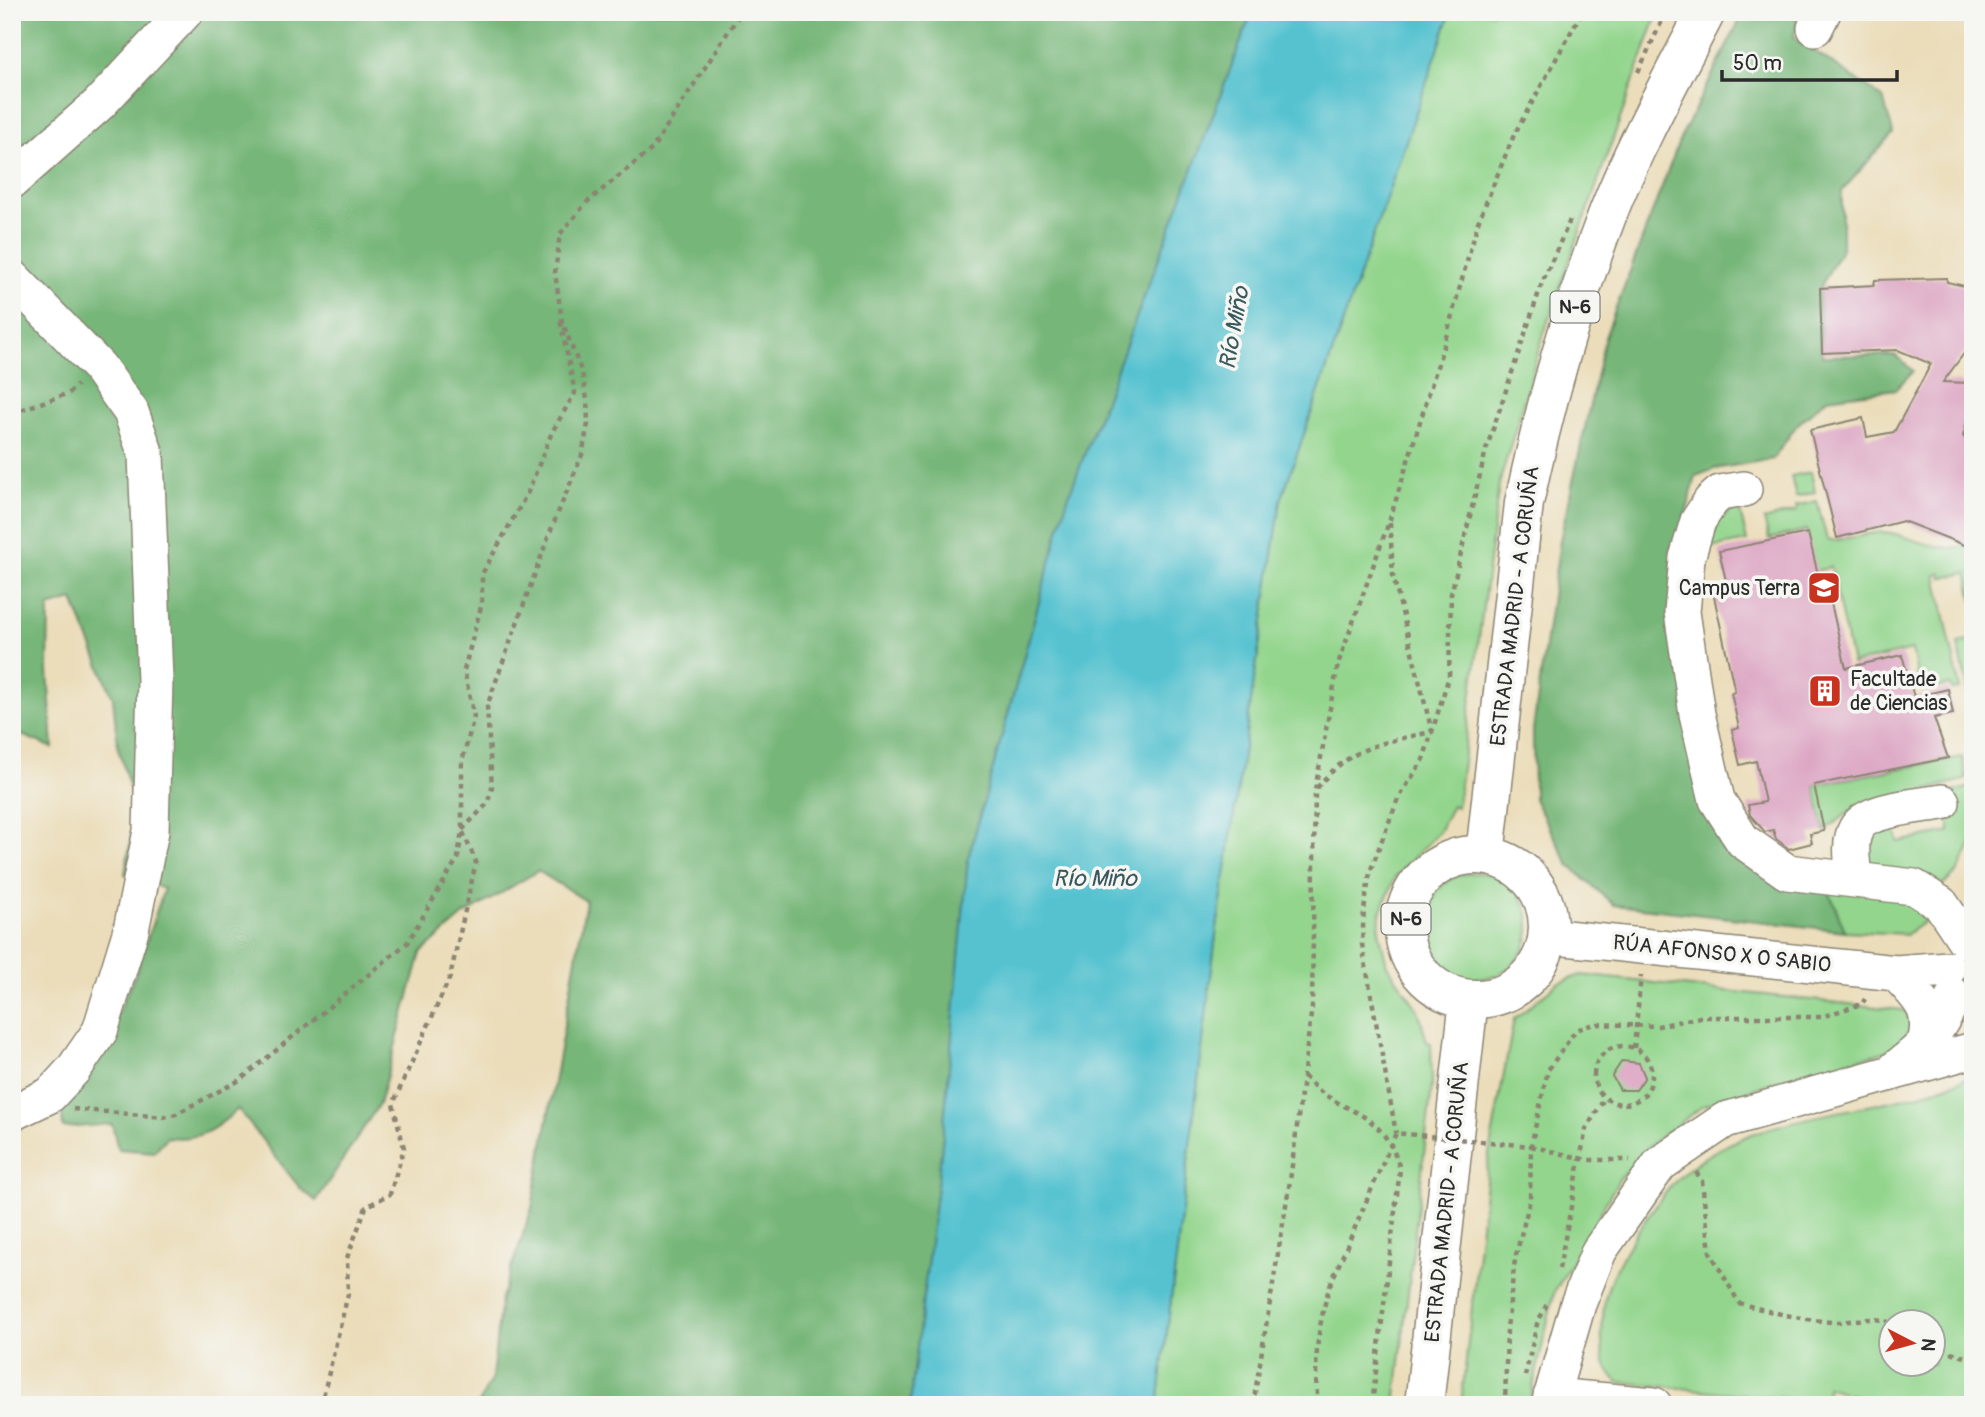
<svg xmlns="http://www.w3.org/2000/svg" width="1985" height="1417" font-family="Pangolin,sans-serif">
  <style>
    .green { fill: #93d58d; stroke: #5f805c; stroke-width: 2; fill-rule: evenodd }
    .forest { fill: #76b678; stroke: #507052; stroke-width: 2 }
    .water { fill: #56c2d0; stroke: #40767e; stroke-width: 2 }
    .building { fill: #dca4c2 }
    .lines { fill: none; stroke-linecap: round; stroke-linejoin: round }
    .minor-casing { stroke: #8b8472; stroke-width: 38 }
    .highway-casing { stroke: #8b8472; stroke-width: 41 }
    .path { stroke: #8b8472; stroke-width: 4.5; stroke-dasharray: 5 5; stroke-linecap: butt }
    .minor { stroke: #fff; stroke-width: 35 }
    .highway { stroke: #fff; stroke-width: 38 }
    .path-bridge { stroke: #8b8472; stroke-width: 4.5; stroke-dasharray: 5 5; stroke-linecap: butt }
    .labels { text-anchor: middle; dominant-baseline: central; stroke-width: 7; stroke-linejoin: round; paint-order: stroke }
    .shield { fill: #f6f6f2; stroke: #686867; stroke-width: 2 }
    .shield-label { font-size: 19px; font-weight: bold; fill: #2b2b2b }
    .poi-label { font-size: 21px; fill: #2b2b2b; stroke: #f6f6f2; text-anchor: end }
    .street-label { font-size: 21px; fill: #2b2b2b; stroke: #f6f6f2 }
    .water-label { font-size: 23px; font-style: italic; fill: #38585d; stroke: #f6f6f2 }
  </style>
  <rect width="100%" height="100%" fill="#f6f6f2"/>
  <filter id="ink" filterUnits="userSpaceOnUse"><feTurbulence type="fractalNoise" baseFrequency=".0143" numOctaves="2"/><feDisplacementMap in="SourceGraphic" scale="14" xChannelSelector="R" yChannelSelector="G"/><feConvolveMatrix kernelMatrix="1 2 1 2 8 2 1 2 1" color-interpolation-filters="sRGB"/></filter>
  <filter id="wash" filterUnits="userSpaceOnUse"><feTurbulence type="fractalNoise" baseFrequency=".00686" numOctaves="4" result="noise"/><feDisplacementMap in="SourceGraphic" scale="28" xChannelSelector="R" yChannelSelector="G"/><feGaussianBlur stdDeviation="1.57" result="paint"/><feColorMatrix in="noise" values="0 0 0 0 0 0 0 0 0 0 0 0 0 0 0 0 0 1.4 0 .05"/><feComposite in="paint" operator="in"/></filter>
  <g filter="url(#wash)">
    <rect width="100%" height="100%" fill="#ebddba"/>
    <path class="green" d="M 1451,12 L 1658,12 L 1544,333 L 1499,484 L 1457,807 L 1452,805 L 1439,832 L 1395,877 L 1380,915 L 1379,931 L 1387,965 L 1418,1010 L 1427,1042 L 1431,1043 L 1432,1085 L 1395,1405 L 1158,1405 L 1216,935 L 1281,500 Z
      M 1811,472 L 1815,492 L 1796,497 L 1791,476 Z
      M 1817,501 L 1827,540 C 1849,542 1873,529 1891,533 C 1914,538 1955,560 1973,539 L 1973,602 L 1967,573 L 1942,578 L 1941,573 L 1936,575 L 1960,689 L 1952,690 L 1950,685 L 1921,691 L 1912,650 L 1852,664 L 1831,567 L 1816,571 L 1806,530 L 1769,539 L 1764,520 L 1797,511 L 1796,506 Z
      M 1739,507 L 1747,541 L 1711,548 L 1718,520 Z
      M 1973,640 L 1973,714 L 1958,643 Z
      M 1962,757 L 1967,779 L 1852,810 L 1824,831 L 1814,785 Z
      M 1973,786 L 1973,842 L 1958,872 L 1945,883 L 1930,886 L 1866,866 L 1867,825 L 1894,821 L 1898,842 L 1950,832 L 1944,795 Z
      M1423 926a53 53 0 1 1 106 0a53 53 0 1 1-106 0Z
      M 1828,889 L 1907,894 L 1926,913 L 1924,922 L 1907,934 L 1845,931 Z
      M 1581,975 L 1903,1010 L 1911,1017 C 1911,1036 1904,1043 1889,1051 L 1794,1075 L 1703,1106 L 1652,1143 L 1620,1178 L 1554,1293 L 1529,1405 L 1461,1405 L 1489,1154 L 1514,1019 L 1558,983 Z
      M 1973,1075 L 1973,1405 L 1886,1405 L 1827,1387 L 1826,1402 L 1618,1382 C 1596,1363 1602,1333 1604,1307 C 1607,1278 1625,1251 1641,1226 C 1654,1208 1667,1188 1684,1173 C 1762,1105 1884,1118 1973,1075 ZM 1890,1322 L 1932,1322 L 1932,1364 L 1890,1364 Z"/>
    <path class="forest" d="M 12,12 L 1252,12 L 1067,501 L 968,859 L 942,1146 L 910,1405 L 478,1405 L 492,1378 L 501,1299 L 532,1208 L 586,901 L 538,871 L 463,916 L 421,953 L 379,1104 L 316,1201 L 300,1188 L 238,1109 C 215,1130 199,1141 167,1137 L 154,1152 L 118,1149 L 112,1124 L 63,1128 L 58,1060 L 95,1064 L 135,975 L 164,889 L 125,874 L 136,809 L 118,748 L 113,698 L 73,600 L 49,607 L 48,670 L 53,748 L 12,731 Z
      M 1744,12 L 1799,12 L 1794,37 L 1883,98 L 1893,133 L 1842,191 L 1842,248 L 1820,288 L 1822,356 L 1895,355 L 1913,371 L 1896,389 L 1827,398 L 1797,425 L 1773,459 L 1714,469 L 1696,476 L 1681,533 L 1714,823 L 1828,889 L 1845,931 L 1614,905 L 1569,865 L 1534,799 L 1533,730 L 1560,540 L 1605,337 L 1680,139 Z"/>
    <path class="water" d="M 1252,12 L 1451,12 L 1281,500 L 1216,935 L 1158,1405 L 910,1405 L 942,1146 L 968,859 L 1067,501 Z"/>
    <g id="blocks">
      <path class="building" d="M 1947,278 L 1947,282 L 1973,288 L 1973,341 L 1943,382 L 1971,383 L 1973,398 L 1963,436 L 1973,450 L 1973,539 L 1967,546 L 1903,521 L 1837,538 L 1810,430 L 1863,418 L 1867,437 L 1894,432 L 1931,364 L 1898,350 L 1822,353 L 1820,288 L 1874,285 L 1875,280 Z
        M 1808,533 L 1821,587 L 1827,586 L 1846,668 L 1902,655 L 1914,697 L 1948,689 L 1953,714 L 1934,718 L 1948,758 L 1814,785 L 1824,831 L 1810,834 L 1812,843 L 1789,849 L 1776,839 L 1773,830 L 1765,832 L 1750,815 L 1748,805 L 1765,802 L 1756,761 L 1740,765 L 1732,730 L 1739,728 L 1731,693 L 1735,692 L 1713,592 L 1728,589 L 1719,551 Z
        M 1622,1061 L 1639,1063 L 1645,1077 L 1636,1090 L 1620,1090 L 1612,1076 Z"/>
    </g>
  </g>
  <g filter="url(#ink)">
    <use href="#blocks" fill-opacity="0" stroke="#8b8472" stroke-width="2"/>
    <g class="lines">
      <defs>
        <path id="minor" d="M 1815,28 L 1823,12
          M 12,181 L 99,104 L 185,12
          M 12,277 L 99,367 L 131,412 L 146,455 L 155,680 L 151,831 L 131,930 L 100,1031 L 73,1070 L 50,1095 L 12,1113
          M 1744,489 L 1720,493 L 1711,501 L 1698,521 L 1687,558 L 1682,612 L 1697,714 L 1717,800 L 1743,841 L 1787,872 L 1914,887 L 1941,904 L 1965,940
          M 1854,878 C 1853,864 1848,843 1856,829 C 1866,809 1920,806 1942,802
          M 1547,936 L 1896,973 L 1948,969
          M 1896,973 C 1920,1000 1935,1009 1924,1047
          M 1896,1068 C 1926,1046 1939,1030 1954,996
          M 1551,1396 L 1654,1405
          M 1549,1405 L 1578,1304 L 1599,1251 L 1660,1164 L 1725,1120 L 1973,1050"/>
        <path id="highway" d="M 1485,855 L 1524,503 C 1545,405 1572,307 1608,213 C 1635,144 1672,78 1706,12
          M1404 927a72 72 0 1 1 144 0a72 72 0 1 1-144 0Z
          M 1424,1405 L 1469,999"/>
      </defs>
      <use href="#minor" class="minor-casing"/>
      <use href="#highway" class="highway-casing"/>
      <path class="path" d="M 1638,72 L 1666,12
        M 12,413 L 69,393 L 77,385
        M 1390,523 L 1393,576 L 1432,732 L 1423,760 L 1398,799 L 1382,840 L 1370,872 L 1364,910 L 1362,944 L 1396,1133
        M 1317,788 C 1349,747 1383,742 1432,732 L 1449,676 L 1451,594 L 1486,450 L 1542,283 L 1570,220
        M1594 1075a29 29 0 1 1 58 0a29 29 0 1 1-58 0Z
        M 1634,1048 L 1641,975
        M 1304,1076 C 1340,1118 1381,1103 1400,1169 L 1372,1405
        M 73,1109 L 163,1117 L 176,1114 L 240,1080 L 407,943 L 458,858 L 462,830 L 487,804 L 492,788 L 487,706 L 550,532 L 582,455 L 588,424 L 587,399 L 582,373 L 562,321 L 555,273 L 560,234 L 587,202 L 652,149 L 741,12
        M 1531,1146 L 1587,1160 L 1630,1160
        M 1696,1172 L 1702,1181 L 1710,1252 L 1739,1303 C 1770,1312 1799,1319 1831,1322 C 1851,1323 1872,1314 1890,1323
        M 12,1217 L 14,1139
        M 1559,1269 L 1586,1129 L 1604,1099
        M 1932,1345 L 1973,1360
        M 1525,1376 L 1537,1324 L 1548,1302
        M 321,1405 L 348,1294 L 347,1258 L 366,1207 L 390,1194 L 404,1148 L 393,1104 L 450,977 L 476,862 L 462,830 L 462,762 L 474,717 L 464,670 L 482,603 L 482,574 L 528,492 L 552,432 L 575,393 L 560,319
        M 1253,1405 L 1290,1181 L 1312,1007 L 1315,790 L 1338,664 L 1390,519 L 1444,344 L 1478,222 L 1514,135 L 1582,12
        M 1318,1405 C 1313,1363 1318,1325 1330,1285
        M 1505,1405 L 1507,1328 L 1515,1259 L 1530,1200 L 1531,1146 L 1548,1070 L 1576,1030 L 1594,1024 L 1658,1026 L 1700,1017 L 1821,1017 L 1862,1004 L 1865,999
        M 1971,1405 L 1973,1400"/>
      <use href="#minor" class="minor"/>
      <use href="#highway" class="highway"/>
      <path class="path-bridge" d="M 1330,1285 L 1396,1133 L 1531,1146"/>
    </g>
  </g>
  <defs>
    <symbol id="university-square" viewBox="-11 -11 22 22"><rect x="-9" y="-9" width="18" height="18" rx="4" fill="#c8321e" stroke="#f6f6f2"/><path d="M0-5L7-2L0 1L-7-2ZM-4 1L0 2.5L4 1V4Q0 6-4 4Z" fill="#fff"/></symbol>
    <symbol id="building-square" viewBox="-11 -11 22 22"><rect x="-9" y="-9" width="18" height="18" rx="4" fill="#c8321e" stroke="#f6f6f2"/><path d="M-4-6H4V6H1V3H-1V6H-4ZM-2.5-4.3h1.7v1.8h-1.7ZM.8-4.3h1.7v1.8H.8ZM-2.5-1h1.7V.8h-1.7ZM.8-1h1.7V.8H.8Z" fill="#fff"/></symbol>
  </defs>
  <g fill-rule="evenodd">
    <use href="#university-square" x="1805" y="569" width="38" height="38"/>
    <use href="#building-square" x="1806" y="672" width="38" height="38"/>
  </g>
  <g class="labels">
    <g class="shield">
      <rect x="1550.5" y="291.5" width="49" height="31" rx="5"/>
      <rect x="1381.5" y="903.5" width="49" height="31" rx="5"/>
    </g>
    <g class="shield-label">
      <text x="1575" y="307">N-6</text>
      <text x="1406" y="919">N-6</text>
    </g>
    <g class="poi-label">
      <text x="1800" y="588">Campus Terra</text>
      <text x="1850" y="679" text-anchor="start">Facultade<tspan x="1850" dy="24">de Ciencias</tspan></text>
    </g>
    <g class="street-label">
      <text transform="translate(1515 606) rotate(-83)">ESTRADA MADRID - A CORUÑA</text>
      <text transform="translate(1722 954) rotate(6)">RÚA AFONSO X O SABIO</text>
      <text transform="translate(1447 1202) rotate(-84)">ESTRADA MADRID - A CORUÑA</text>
    </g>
    <g class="water-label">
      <text transform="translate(1234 328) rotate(-80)">Río Miño</text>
      <text x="1095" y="878">Río Miño</text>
    </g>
  </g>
  <rect width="1985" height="1417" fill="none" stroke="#f6f6f2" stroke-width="42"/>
  <g transform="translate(1912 1343) rotate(96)"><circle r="33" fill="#f6f6f2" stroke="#a5a5a2" stroke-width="2"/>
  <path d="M0-5L12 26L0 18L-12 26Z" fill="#c8321e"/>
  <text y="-10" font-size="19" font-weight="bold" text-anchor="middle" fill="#2b2b2b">N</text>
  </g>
  <path d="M1722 70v10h175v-10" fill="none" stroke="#2b2b2b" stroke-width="3.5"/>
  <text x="1733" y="70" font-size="21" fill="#2b2b2b" stroke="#f6f6f2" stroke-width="5" paint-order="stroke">50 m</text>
</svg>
